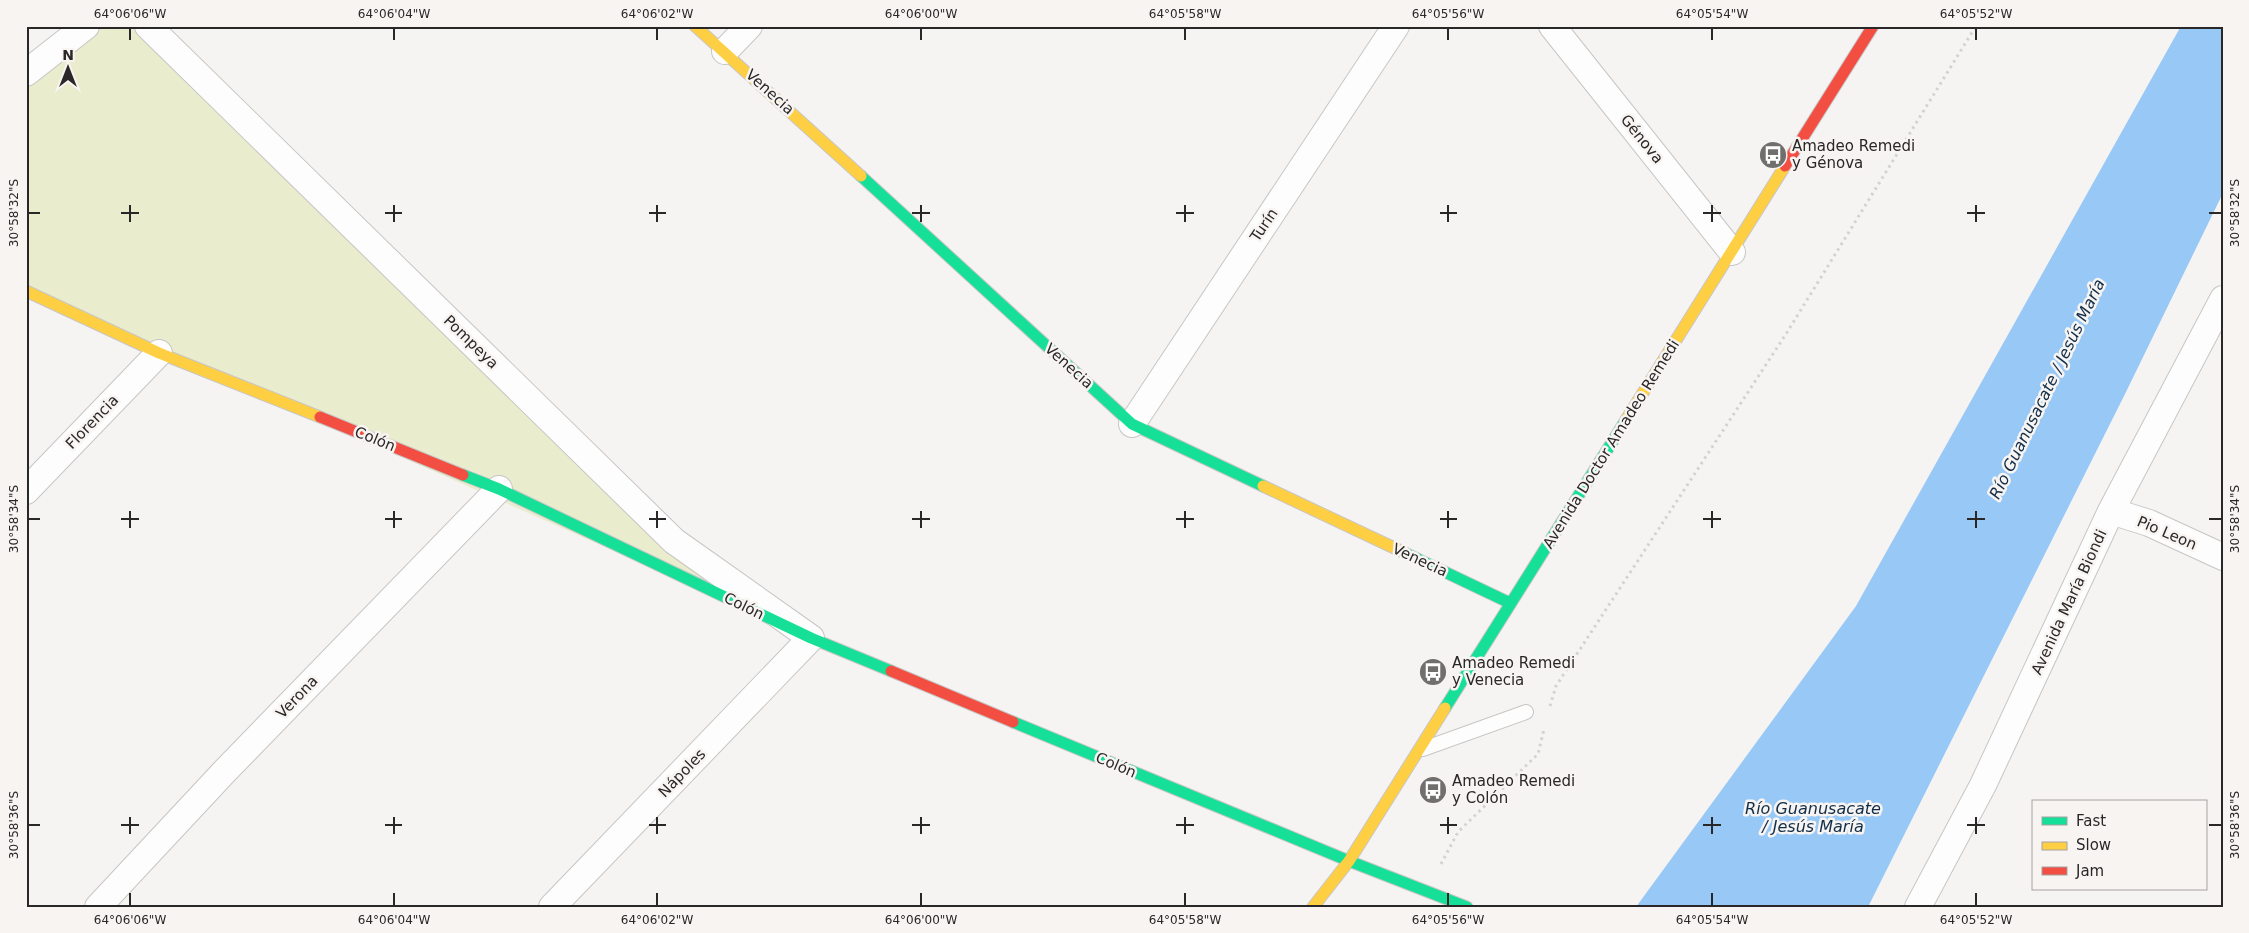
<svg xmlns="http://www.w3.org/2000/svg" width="2249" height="933" font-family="'DejaVu Sans',sans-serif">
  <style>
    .green { fill: #e9eccd }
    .water { fill: #97c8f6 }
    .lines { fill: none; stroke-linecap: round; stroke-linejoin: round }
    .lane-casing { stroke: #c7c6c5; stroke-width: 16 }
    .street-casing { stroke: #c7c6c5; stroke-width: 28 }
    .fast-casing { stroke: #c7c6c5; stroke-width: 13 }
    .slow-casing { stroke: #c7c6c5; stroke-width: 13 }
    .jam-casing { stroke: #c7c6c5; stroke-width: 13 }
    .path { stroke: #d2d2d2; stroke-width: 3; stroke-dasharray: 2.5 4; stroke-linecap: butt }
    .lane { stroke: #fefdfd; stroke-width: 14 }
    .street { stroke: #fefdfd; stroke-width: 26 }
    .fast { stroke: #16e098; stroke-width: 11 }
    .slow { stroke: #ffcf43; stroke-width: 11 }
    .jam { stroke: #f24e42; stroke-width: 11 }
    .ticks { fill: none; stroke: #292727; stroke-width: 2 }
    .labels { text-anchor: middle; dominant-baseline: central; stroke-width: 5; stroke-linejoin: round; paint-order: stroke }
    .street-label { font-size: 15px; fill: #292727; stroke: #f7f4f2 }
    .poi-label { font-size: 15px; fill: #292727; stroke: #f7f4f2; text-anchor: start }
    .water-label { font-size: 16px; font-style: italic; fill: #112e49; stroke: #f7f4f2 }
    .neatline { fill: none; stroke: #292727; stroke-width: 2 }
    .ticks-label { font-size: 12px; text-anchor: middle; fill: #292727 }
  </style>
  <rect width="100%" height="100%" fill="#f6f4f3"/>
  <path class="green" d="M 86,26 L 148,26 L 674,541 L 811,638 L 26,291 L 26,73 Z"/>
  <path class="water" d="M 2181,26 L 2223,26 L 2223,193 L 2125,394 L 1868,907 L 1636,907 L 1856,606 Z"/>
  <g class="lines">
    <defs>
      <path id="lane" d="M 1423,749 L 1526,712"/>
      <path id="street" d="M 148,26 L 674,541 L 811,638 L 552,907
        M 1552,26 L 1732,252
        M 725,51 L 749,26
        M 26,73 L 86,26
        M 1132,424 L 1396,26
        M 26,491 L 159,353
        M 2111,511 L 2149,523 L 2223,557
        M 98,907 L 225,771 L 499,489
        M 1918,907 L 1983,785 L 2111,511 L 2223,299"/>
      <path id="fast" d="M 861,176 L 1132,424 L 1263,486
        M 463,475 L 499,489 L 811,638 L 891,671
        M 1405,553 L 1510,603
        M 1445,708 L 1626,420
        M 1013,722 L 1349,861 L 1467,907"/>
      <path id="slow" d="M 695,26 L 861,176
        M 26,291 L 159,353 L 320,417
        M 1626,420 L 1785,166
        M 1263,486 L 1405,553
        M 1313,907 L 1349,861 L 1445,708"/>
      <path id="jam" d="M 1785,166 L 1873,26
        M 320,417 L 463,475
        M 891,671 L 1013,722"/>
    </defs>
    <use href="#lane" class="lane-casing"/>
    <use href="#street" class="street-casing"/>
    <use href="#fast" class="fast-casing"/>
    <use href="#slow" class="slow-casing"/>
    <use href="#jam" class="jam-casing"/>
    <path class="path" d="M 1550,706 L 1556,686 L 1786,334 L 1976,26
      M 1441,864 L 1458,832 L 1538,754 L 1544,729"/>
    <use href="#lane" class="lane"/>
    <use href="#street" class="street"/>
    <use href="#fast" class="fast"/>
    <use href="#slow" class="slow"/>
    <use href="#jam" class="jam"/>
  </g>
  <path class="ticks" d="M 130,28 L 130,40M 394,28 L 394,40M 657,28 L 657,40M 921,28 L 921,40M 1185,28 L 1185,40M 1448,28 L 1448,40M 1712,28 L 1712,40M 1976,28 L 1976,40M 130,205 L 130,222M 394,205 L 394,222M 657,205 L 657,222M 921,205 L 921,222M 1185,205 L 1185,222M 1448,205 L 1448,222M 1712,205 L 1712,222M 1976,205 L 1976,222M 28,213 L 40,213M 121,213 L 139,213M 385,213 L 402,213M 649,213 L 666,213M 912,213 L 930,213M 1176,213 L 1194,213M 1440,213 L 1457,213M 1703,213 L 1721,213M 1967,213 L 1985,213M 2209,213 L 2222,213M 130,511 L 130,528M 394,511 L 394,528M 657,511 L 657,528M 921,511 L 921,528M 1185,511 L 1185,528M 1448,511 L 1448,528M 1712,511 L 1712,528M 1976,511 L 1976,528M 28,519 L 40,519M 121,519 L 139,519M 385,519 L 402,519M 649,519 L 666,519M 912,519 L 930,519M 1176,519 L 1194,519M 1440,519 L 1457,519M 1703,519 L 1721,519M 1967,519 L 1985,519M 2209,519 L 2222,519M 130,817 L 130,834M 394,817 L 394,834M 657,817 L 657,834M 921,817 L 921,834M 1185,817 L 1185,834M 1448,817 L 1448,834M 1712,817 L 1712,834M 1976,817 L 1976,834M 28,825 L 40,825M 121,825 L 139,825M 385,825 L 402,825M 649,825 L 666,825M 912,825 L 930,825M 1176,825 L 1194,825M 1440,825 L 1457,825M 1703,825 L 1721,825M 1967,825 L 1985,825M 2209,825 L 2222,825M 130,893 L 130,906M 394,893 L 394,906M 657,893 L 657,906M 921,893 L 921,906M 1185,893 L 1185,906M 1448,893 L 1448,906M 1712,893 L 1712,906M 1976,893 L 1976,906"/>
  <defs>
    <symbol id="bus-disc" viewBox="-11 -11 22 22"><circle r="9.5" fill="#716f6e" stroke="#f7f4f2"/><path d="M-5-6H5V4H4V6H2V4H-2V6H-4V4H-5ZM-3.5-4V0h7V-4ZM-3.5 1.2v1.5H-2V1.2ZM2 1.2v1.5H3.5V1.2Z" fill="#fff"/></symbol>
  </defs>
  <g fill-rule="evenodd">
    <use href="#bus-disc" x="1757" y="139" width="32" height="32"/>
    <use href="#bus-disc" x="1417" y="656" width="32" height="32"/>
    <use href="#bus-disc" x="1417" y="774" width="32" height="32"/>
  </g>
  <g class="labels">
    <g class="street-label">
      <text transform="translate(770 92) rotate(42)">Venecia</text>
      <text transform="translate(1642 139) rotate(51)">Génova</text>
      <text transform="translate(1264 225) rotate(-56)">Turín</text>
      <text transform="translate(471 342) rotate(44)">Pompeya</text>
      <text transform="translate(1069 366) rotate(42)">Venecia</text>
      <text transform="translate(92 422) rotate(-46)">Florencia</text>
      <text transform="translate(375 439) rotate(22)">Colón</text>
      <text transform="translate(1611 444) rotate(-58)">Avenida Doctor Amadeo Remedi</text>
      <text transform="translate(2167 533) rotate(23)">Pio Leon</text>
      <text transform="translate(1420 560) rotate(25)">Venecia</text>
      <text transform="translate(2069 602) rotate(-65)">Avenida María Biondi</text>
      <text transform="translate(744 606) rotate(26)">Colón</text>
      <text transform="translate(297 697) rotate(-46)">Verona</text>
      <text transform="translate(1116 765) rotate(23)">Colón</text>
      <text transform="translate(682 773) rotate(-46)">Nápoles</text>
    </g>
    <g class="poi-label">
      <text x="1792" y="146">Amadeo Remedi<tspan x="1792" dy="17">y Génova</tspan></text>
      <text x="1452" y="663">Amadeo Remedi<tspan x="1452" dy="17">y Venecia</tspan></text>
      <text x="1452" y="781">Amadeo Remedi<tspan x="1452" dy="17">y Colón</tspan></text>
    </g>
    <g class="water-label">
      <text transform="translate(2047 389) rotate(-64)">Río Guanusacate / Jesús María</text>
      <text x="1813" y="808">Río Guanusacate<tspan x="1813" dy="18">/ Jesús María</tspan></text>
    </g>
  </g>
  <rect width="2249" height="933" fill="none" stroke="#f7f4f2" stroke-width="55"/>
  <rect x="2032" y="800" width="175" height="90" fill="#f7f4f2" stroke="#a5a2a1"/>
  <rect x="2042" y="817" width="25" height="8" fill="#16e098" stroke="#a5a2a1"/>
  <text x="2076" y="826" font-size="15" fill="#292727">Fast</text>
  <rect x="2042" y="842" width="25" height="8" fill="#ffcf43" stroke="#a5a2a1"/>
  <text x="2076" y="850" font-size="15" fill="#292727">Slow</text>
  <rect x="2042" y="867" width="25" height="8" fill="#f24e42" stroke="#a5a2a1"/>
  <text x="2076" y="876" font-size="15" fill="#292727">Jam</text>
  <g transform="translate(68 68)" stroke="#f7f4f2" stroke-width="4" paint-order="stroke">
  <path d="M0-4L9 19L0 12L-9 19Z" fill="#292727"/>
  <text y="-8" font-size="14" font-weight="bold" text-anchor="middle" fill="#292727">N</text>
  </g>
  <rect x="28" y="28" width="2194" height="878" class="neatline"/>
  <g class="ticks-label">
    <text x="130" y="18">64°06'06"W</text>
    <text x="394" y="18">64°06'04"W</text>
    <text x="657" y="18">64°06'02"W</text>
    <text x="921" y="18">64°06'00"W</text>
    <text x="1185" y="18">64°05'58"W</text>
    <text x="1448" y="18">64°05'56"W</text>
    <text x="1712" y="18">64°05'54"W</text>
    <text x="1976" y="18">64°05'52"W</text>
    <text transform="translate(14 213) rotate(-90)" y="4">30°58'32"S</text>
    <text transform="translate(2235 213) rotate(-90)" y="4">30°58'32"S</text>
    <text transform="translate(14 519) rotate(-90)" y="4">30°58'34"S</text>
    <text transform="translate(2235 519) rotate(-90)" y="4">30°58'34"S</text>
    <text transform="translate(14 825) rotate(-90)" y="4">30°58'36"S</text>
    <text transform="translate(2235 825) rotate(-90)" y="4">30°58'36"S</text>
    <text x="130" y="924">64°06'06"W</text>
    <text x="394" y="924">64°06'04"W</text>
    <text x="657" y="924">64°06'02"W</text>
    <text x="921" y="924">64°06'00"W</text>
    <text x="1185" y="924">64°05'58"W</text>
    <text x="1448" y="924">64°05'56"W</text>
    <text x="1712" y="924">64°05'54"W</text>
    <text x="1976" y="924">64°05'52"W</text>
  </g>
</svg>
